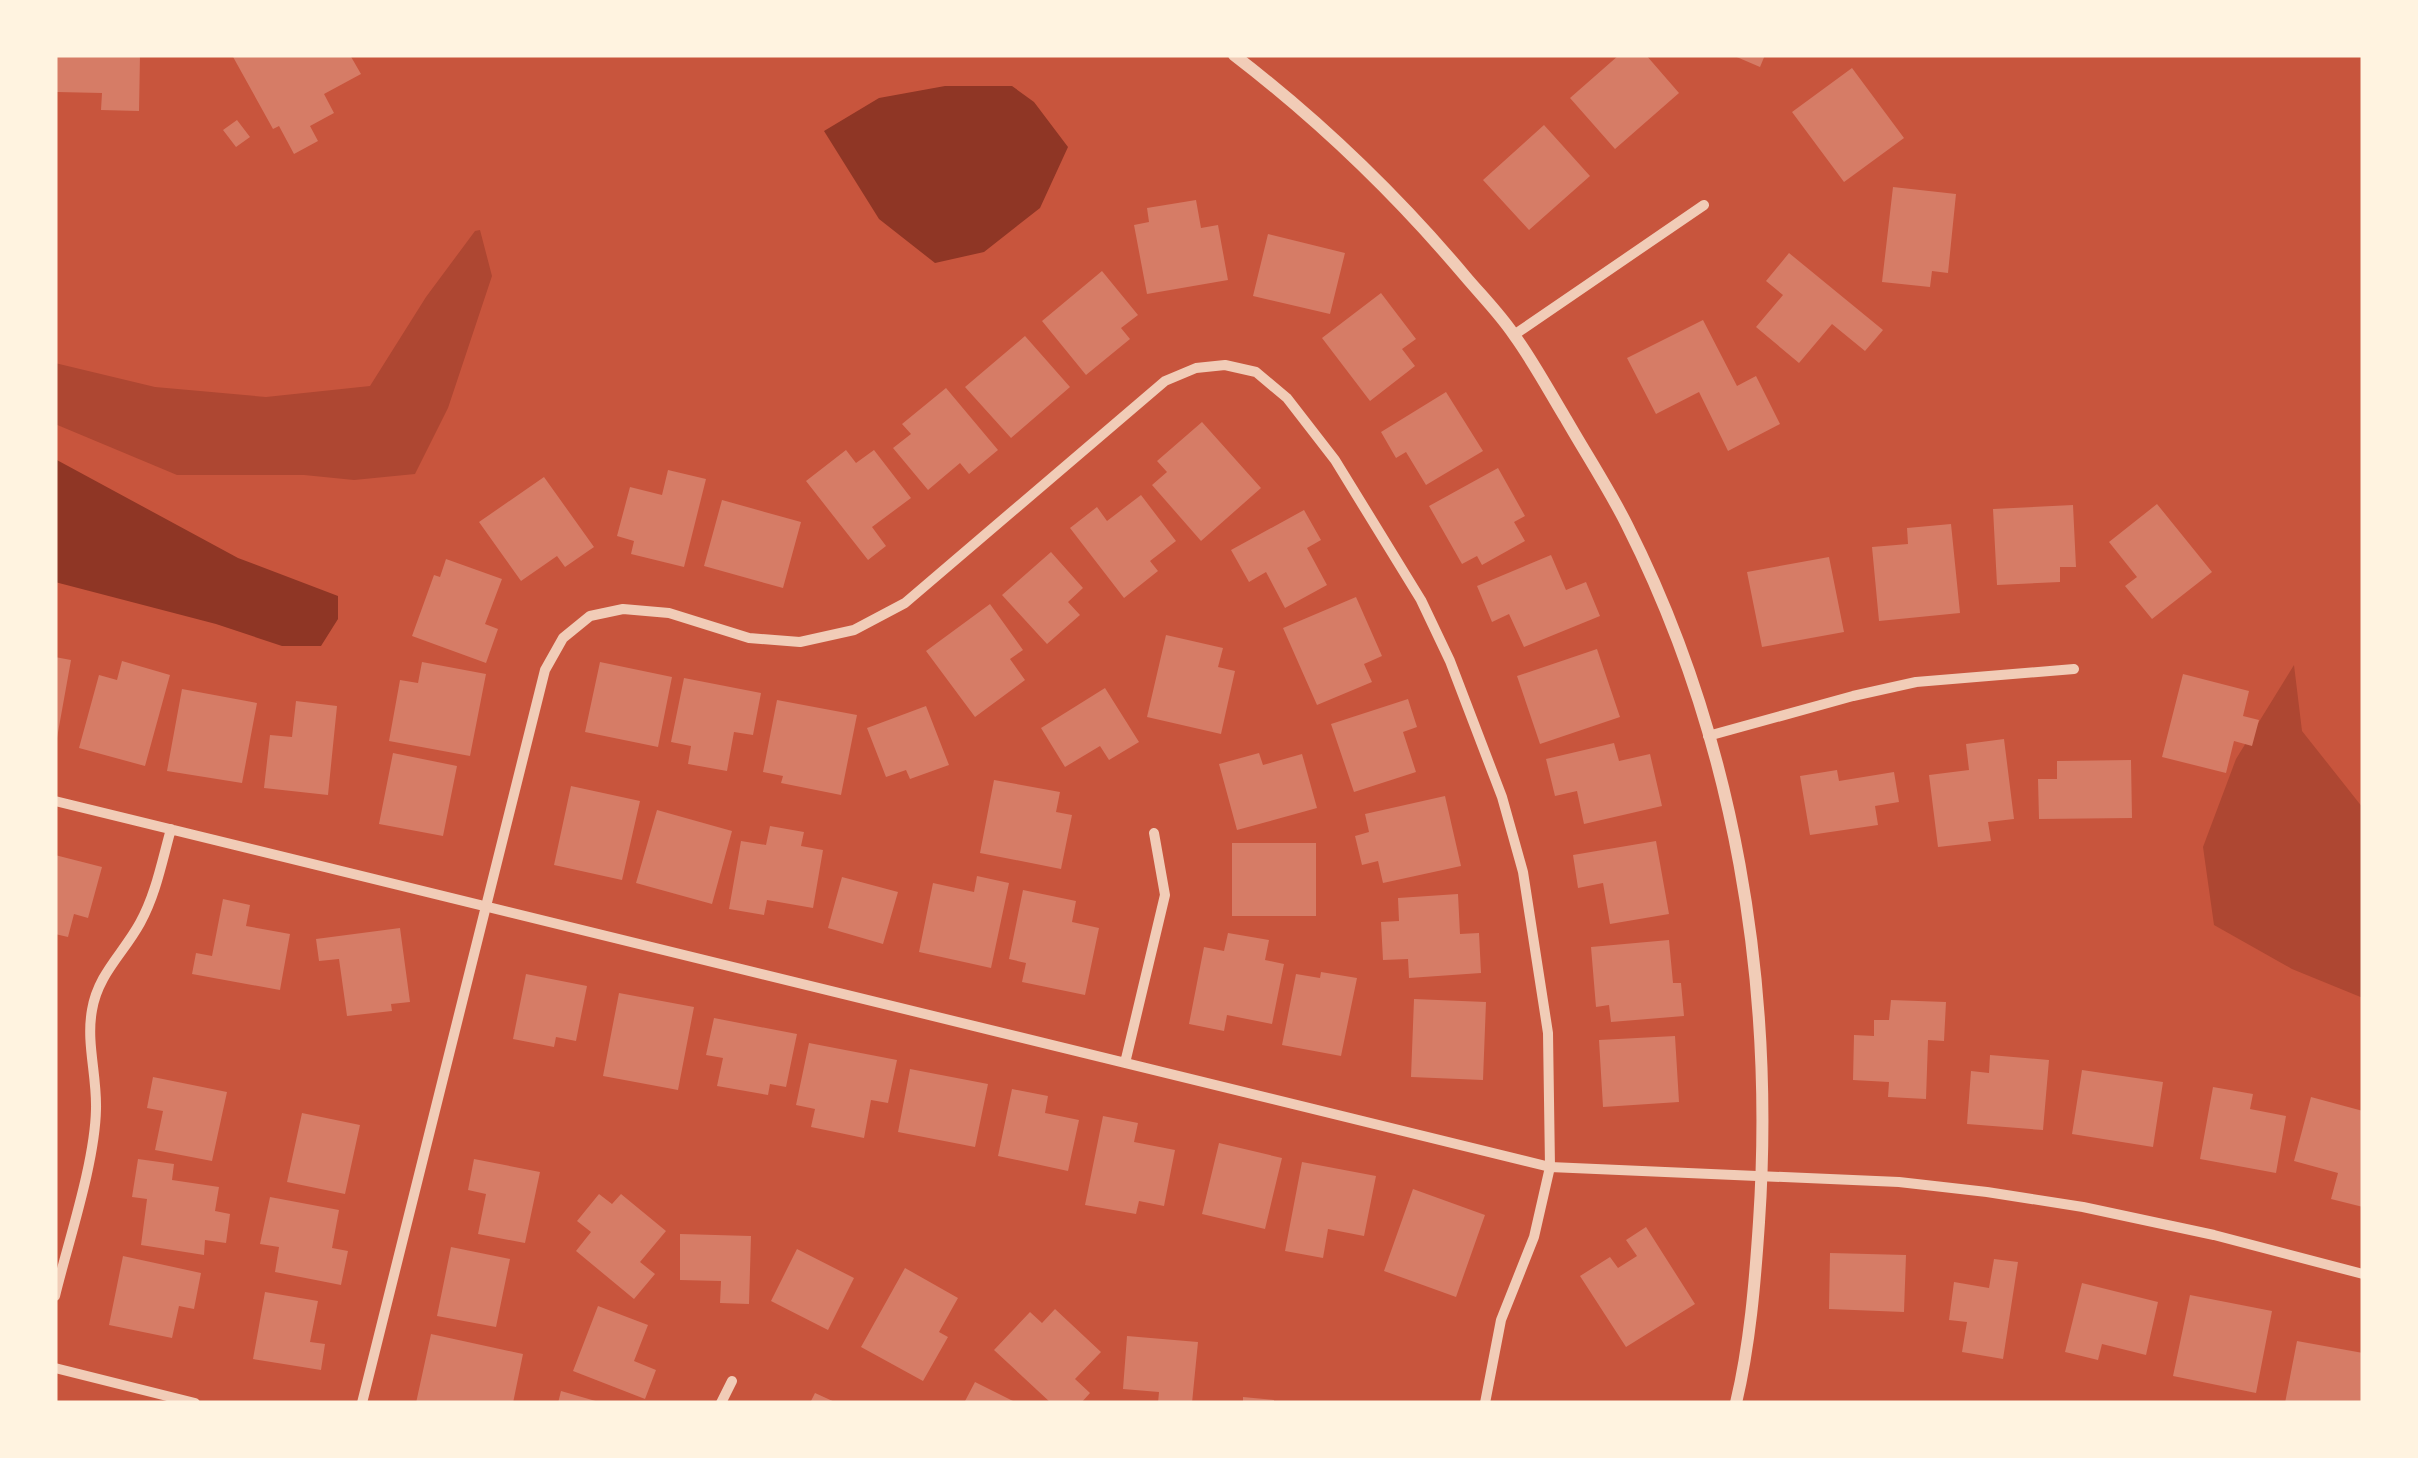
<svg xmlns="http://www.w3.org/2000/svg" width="2418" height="1458" font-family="Helvetica,sans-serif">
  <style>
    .green { fill: #ae4732 }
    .water { fill: #8f3625 }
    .building { fill: #d67c66 }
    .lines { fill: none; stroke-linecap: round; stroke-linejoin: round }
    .minor { stroke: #f1ccb7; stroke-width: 10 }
    .tertiary { stroke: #f1ccb7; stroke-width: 12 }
  </style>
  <rect width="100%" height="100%" fill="#c8553d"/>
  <path class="green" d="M 480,230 L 492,276 L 448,408 L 415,474 L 354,480 L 304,475 L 177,475 L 55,424 L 55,363 L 155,387 L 266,397 L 370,386 L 426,297 L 475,231 Z
    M 2294,665 L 2302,731 L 2363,808 L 2363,998 L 2292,969 L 2214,925 L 2203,847 L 2236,759 Z"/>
  <path class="water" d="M 945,86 L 1012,86 L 1034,102 L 1068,147 L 1040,208 L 984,252 L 935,263 L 879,219 L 824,131 L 879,98 Z
    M 55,459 L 238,558 L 338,596 L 338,619 L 321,646 L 282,646 L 216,624 L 55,582 Z"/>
  <path class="building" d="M 57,55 L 140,55 L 139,111 L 101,110 L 102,93 L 57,92 Z
    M 232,55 L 350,55 L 361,74 L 324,94 L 334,113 L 310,126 L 318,141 L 294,154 L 279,126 L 273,129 Z
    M 1619,55 L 1646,55 L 1679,93 L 1615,149 L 1570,98 Z
    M 1732,55 L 1765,55 L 1760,67 Z
    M 1852,68 L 1904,138 L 1844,182 L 1792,112 Z
    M 237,120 L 250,137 L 236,147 L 223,130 Z
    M 1544,125 L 1590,176 L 1529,230 L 1483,180 Z
    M 1893,187 L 1956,194 L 1948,273 L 1932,271 L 1930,287 L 1882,282 Z
    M 1196,200 L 1201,228 L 1218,225 L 1228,280 L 1147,294 L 1134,225 L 1149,222 L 1147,208 Z
    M 1268,234 L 1345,253 L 1330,314 L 1253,296 Z
    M 1789,253 L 1883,330 L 1865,351 L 1832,324 L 1799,363 L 1756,327 L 1783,295 L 1766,281 Z
    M 1102,271 L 1138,315 L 1121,328 L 1130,339 L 1086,375 L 1042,321 Z
    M 1381,293 L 1416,339 L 1402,349 L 1415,366 L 1370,401 L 1322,338 Z
    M 1703,320 L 1737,386 L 1756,376 L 1780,424 L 1728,451 L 1699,392 L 1656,414 L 1627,358 Z
    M 1025,336 L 1070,387 L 1011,438 L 965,387 Z
    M 946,388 L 998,450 L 969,474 L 960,463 L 928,490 L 893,448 L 911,434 L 902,424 Z
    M 1446,392 L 1483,451 L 1426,485 L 1406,452 L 1396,458 L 1381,432 Z
    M 1202,422 L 1261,488 L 1201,541 L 1152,485 L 1167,472 L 1157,461 Z
    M 846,450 L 856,463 L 874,450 L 911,498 L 872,527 L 886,546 L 868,560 L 806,481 Z
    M 1498,468 L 1525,516 L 1514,522 L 1525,541 L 1482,565 L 1477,556 L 1462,564 L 1429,506 Z
    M 668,470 L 706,479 L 684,567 L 631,554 L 634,541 L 617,536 L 630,487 L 662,495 Z
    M 544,477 L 594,547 L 565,567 L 557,556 L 521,581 L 479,522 Z
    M 1141,495 L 1176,541 L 1150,561 L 1158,571 L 1124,598 L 1070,528 L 1097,507 L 1107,521 Z
    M 722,500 L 801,522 L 783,588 L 704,566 Z
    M 2157,504 L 2212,572 L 2152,619 L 2125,586 L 2137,577 L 2109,542 Z
    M 2073,505 L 2076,567 L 2060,567 L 2060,582 L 1997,585 L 1993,509 Z
    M 1304,510 L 1321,540 L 1307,548 L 1327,585 L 1285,608 L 1266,572 L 1249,582 L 1231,550 Z
    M 1951,524 L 1960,613 L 1879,621 L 1872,547 L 1908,544 L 1907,528 Z
    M 1051,552 L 1083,588 L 1068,602 L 1080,615 L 1047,644 L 1002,595 Z
    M 1551,555 L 1566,590 L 1586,582 L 1600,616 L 1524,647 L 1509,614 L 1492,622 L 1477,586 Z
    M 1829,557 L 1844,632 L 1762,647 L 1747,572 Z
    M 446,559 L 502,579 L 485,624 L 498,629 L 486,663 L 412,636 L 434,575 L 440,577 Z
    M 1356,597 L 1382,656 L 1364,664 L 1372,682 L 1317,705 L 1283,628 Z
    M 990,604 L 1023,650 L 1010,659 L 1025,680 L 975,717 L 926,651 Z
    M 1166,635 L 1223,648 L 1218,667 L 1235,671 L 1221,734 L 1147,717 Z
    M 1597,649 L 1620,717 L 1540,744 L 1517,676 Z
    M 55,657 L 71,660 L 57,738 L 55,738 Z
    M 122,661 L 170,675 L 145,766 L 79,748 L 99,675 L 117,680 Z
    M 422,662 L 486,674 L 470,756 L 389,741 L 400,680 L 418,683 Z
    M 600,662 L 672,677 L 658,747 L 585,732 Z
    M 2183,674 L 2249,691 L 2243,716 L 2259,720 L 2252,746 L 2234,741 L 2226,773 L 2162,757 Z
    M 684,678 L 761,693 L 753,735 L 734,732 L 727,771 L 688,764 L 691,746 L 671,742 Z
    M 1105,688 L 1139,742 L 1109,760 L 1100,746 L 1065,767 L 1041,728 Z
    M 182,689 L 257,703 L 242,783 L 167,771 Z
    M 1408,699 L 1417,727 L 1403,732 L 1416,772 L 1354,792 L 1331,724 Z
    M 777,700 L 857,715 L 841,795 L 781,783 L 783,776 L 763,772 Z
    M 296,701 L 337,706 L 328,795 L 264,788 L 270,735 L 292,737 Z
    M 926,706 L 949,765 L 910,779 L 906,770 L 886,777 L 867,728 Z
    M 2004,739 L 2014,819 L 1988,822 L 1991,841 L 1938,847 L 1929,775 L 1969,770 L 1966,744 Z
    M 1614,743 L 1619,761 L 1650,754 L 1662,806 L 1584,824 L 1577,791 L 1555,796 L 1546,759 Z
    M 393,753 L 457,766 L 443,836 L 379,824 Z
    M 1259,753 L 1263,765 L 1302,754 L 1317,808 L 1237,830 L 1219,764 Z
    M 2131,760 L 2132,818 L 2039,819 L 2038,779 L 2057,779 L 2057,761 Z
    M 1837,770 L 1839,781 L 1894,772 L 1899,802 L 1875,806 L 1878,825 L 1810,835 L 1800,776 Z
    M 994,780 L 1060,792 L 1056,812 L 1072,815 L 1061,869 L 980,853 Z
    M 571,786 L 640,801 L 622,880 L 554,865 Z
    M 1445,796 L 1461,866 L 1383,883 L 1378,861 L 1362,865 L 1355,836 L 1369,832 L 1365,814 Z
    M 657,810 L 732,831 L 712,904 L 636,883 Z
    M 770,826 L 804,832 L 801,846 L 823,850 L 813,908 L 767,900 L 764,915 L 729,909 L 741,841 L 766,845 Z
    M 1656,841 L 1669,914 L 1610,924 L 1603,883 L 1578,888 L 1573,855 Z
    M 1232,843 L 1316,843 L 1316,916 L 1232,916 Z
    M 55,855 L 102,867 L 88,918 L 74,914 L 68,937 L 55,934 Z
    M 977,876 L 1009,883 L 991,968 L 919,952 L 933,883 L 974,892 Z
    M 842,877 L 898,892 L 883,944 L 828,928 Z
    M 1023,890 L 1076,901 L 1072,922 L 1099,928 L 1085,995 L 1022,982 L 1026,963 L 1009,959 Z
    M 1458,894 L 1460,934 L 1479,933 L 1481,973 L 1409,978 L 1408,959 L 1383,960 L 1381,922 L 1399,921 L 1398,898 Z
    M 223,899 L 250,905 L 246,926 L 290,934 L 280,990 L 192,974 L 196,953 L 212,956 Z
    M 400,928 L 410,1002 L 391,1004 L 392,1011 L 347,1016 L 339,959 L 319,961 L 316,939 Z
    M 1228,933 L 1269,940 L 1265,960 L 1284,964 L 1272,1024 L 1227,1015 L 1224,1031 L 1189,1024 L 1204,947 L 1224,951 Z
    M 1669,940 L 1673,983 L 1681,983 L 1684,1016 L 1611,1022 L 1609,1005 L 1596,1007 L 1591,947 Z
    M 1321,972 L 1357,978 L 1341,1056 L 1282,1045 L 1296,974 L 1320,978 Z
    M 526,974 L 587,986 L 576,1041 L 556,1037 L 554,1047 L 513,1039 Z
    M 619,993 L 694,1007 L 678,1090 L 603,1076 Z
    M 1414,999 L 1486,1002 L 1483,1080 L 1411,1077 Z
    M 1891,1000 L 1946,1002 L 1944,1041 L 1928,1040 L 1926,1099 L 1888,1097 L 1889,1082 L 1853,1080 L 1854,1035 L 1874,1036 L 1874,1020 L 1889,1020 Z
    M 714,1018 L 797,1034 L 786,1087 L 770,1084 L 768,1095 L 717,1086 L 723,1058 L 706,1055 Z
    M 1675,1036 L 1679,1102 L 1603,1107 L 1599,1040 Z
    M 809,1043 L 897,1060 L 888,1103 L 871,1100 L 864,1138 L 811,1127 L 815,1109 L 796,1105 Z
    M 1990,1055 L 2049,1060 L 2043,1130 L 1967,1124 L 1971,1071 L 1989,1073 Z
    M 910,1069 L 988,1084 L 975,1147 L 898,1132 Z
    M 2082,1070 L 2163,1082 L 2153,1147 L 2072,1134 Z
    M 153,1077 L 227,1092 L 212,1161 L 155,1150 L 163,1111 L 147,1108 Z
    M 2213,1087 L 2253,1094 L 2250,1109 L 2286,1116 L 2276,1173 L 2200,1159 Z
    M 1012,1089 L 1048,1096 L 1045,1113 L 1079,1120 L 1068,1171 L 998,1156 Z
    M 2311,1097 L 2363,1111 L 2363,1207 L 2331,1199 L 2338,1173 L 2294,1161 Z
    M 302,1113 L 360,1125 L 345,1194 L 287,1182 Z
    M 1103,1116 L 1138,1123 L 1134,1142 L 1175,1150 L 1164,1206 L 1139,1201 L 1136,1214 L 1085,1205 Z
    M 1219,1143 L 1282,1158 L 1265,1229 L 1202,1214 Z
    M 138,1159 L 174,1164 L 172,1180 L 219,1187 L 215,1211 L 230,1214 L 226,1243 L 205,1240 L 204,1255 L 141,1245 L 147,1199 L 132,1197 Z
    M 474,1159 L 540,1172 L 525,1243 L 478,1234 L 486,1194 L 468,1190 Z
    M 1302,1162 L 1376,1176 L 1364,1236 L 1328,1229 L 1323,1258 L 1285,1251 Z
    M 1413,1189 L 1485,1215 L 1456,1297 L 1384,1271 Z
    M 599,1194 L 612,1204 L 621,1194 L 666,1231 L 640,1262 L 655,1274 L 634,1299 L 576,1251 L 591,1232 L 577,1221 Z
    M 270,1197 L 339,1210 L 332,1248 L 348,1251 L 341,1285 L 275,1272 L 279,1247 L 260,1244 Z
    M 1646,1227 L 1695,1304 L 1626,1347 L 1580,1276 L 1610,1257 L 1618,1268 L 1637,1256 L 1626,1240 Z
    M 680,1234 L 751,1236 L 749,1304 L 720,1303 L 721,1281 L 680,1280 Z
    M 451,1247 L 510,1259 L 496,1327 L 437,1316 Z
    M 797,1249 L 854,1278 L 828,1330 L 771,1301 Z
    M 1830,1253 L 1906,1255 L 1904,1312 L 1829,1309 Z
    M 123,1256 L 201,1273 L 194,1309 L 179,1306 L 172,1338 L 109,1325 Z
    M 1994,1259 L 2018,1262 L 2003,1359 L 1962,1352 L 1967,1322 L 1949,1320 L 1954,1282 L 1989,1288 Z
    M 905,1268 L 958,1298 L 939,1332 L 948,1337 L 923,1381 L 861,1347 Z
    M 2082,1283 L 2158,1302 L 2146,1355 L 2102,1344 L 2098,1360 L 2065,1352 Z
    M 265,1292 L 318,1301 L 310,1342 L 325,1344 L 321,1370 L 253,1359 Z
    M 2190,1295 L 2272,1311 L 2256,1393 L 2173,1376 Z
    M 598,1306 L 648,1325 L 634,1361 L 656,1370 L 645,1399 L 573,1371 Z
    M 1055,1309 L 1101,1352 L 1075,1379 L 1090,1393 L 1081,1403 L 1051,1403 L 994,1350 L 1030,1312 L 1042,1323 Z
    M 431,1334 L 523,1354 L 513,1403 L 416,1403 Z
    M 1127,1336 L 1198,1342 L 1192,1403 L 1158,1403 L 1159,1392 L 1123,1389 Z
    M 2297,1341 L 2363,1353 L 2363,1403 L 2285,1403 Z
    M 975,1382 L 1017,1403 L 964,1403 Z
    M 561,1391 L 599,1402 L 599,1403 L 558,1403 Z
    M 815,1393 L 837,1403 L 810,1403 Z
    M 1243,1397 L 1274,1400 L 1274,1403 L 1243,1403 Z"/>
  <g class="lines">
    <path class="minor" d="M 1514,335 L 1704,205
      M 1708,736 L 1853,696 L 1916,682 L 2074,669
      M 55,801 L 1550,1167 L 1899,1182 L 1987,1192 L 2083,1207 L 2214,1235 L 2363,1274
      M 1125,1063 L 1165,895 L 1154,833
      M 55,1296 C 68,1242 95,1163 96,1109 C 97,1075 86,1043 92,1010 C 98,974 123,954 140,923 C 156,894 162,861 171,829
      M 55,1368 L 195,1403
      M 362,1403 L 545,670 L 563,638 L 590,616 L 623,609 L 669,613 L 749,638 L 800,642 L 854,630 L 905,603 L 1165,381 L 1196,368 L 1225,365 L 1256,372 L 1287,398 L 1335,460 L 1421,600 L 1450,661 L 1502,797 L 1523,872 L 1548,1033 L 1550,1167 L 1534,1237 L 1501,1320 L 1485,1403
      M 721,1403 L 732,1381"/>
    <path class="tertiary" d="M 1234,55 C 1320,121 1395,193 1465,276 C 1481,295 1500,314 1514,335 C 1533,361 1549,391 1566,419 C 1586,454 1609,489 1627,525 C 1735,739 1775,984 1759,1222 C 1755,1282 1750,1344 1736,1403"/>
  </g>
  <rect width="2418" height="1458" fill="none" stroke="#fff3e0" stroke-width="115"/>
</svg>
